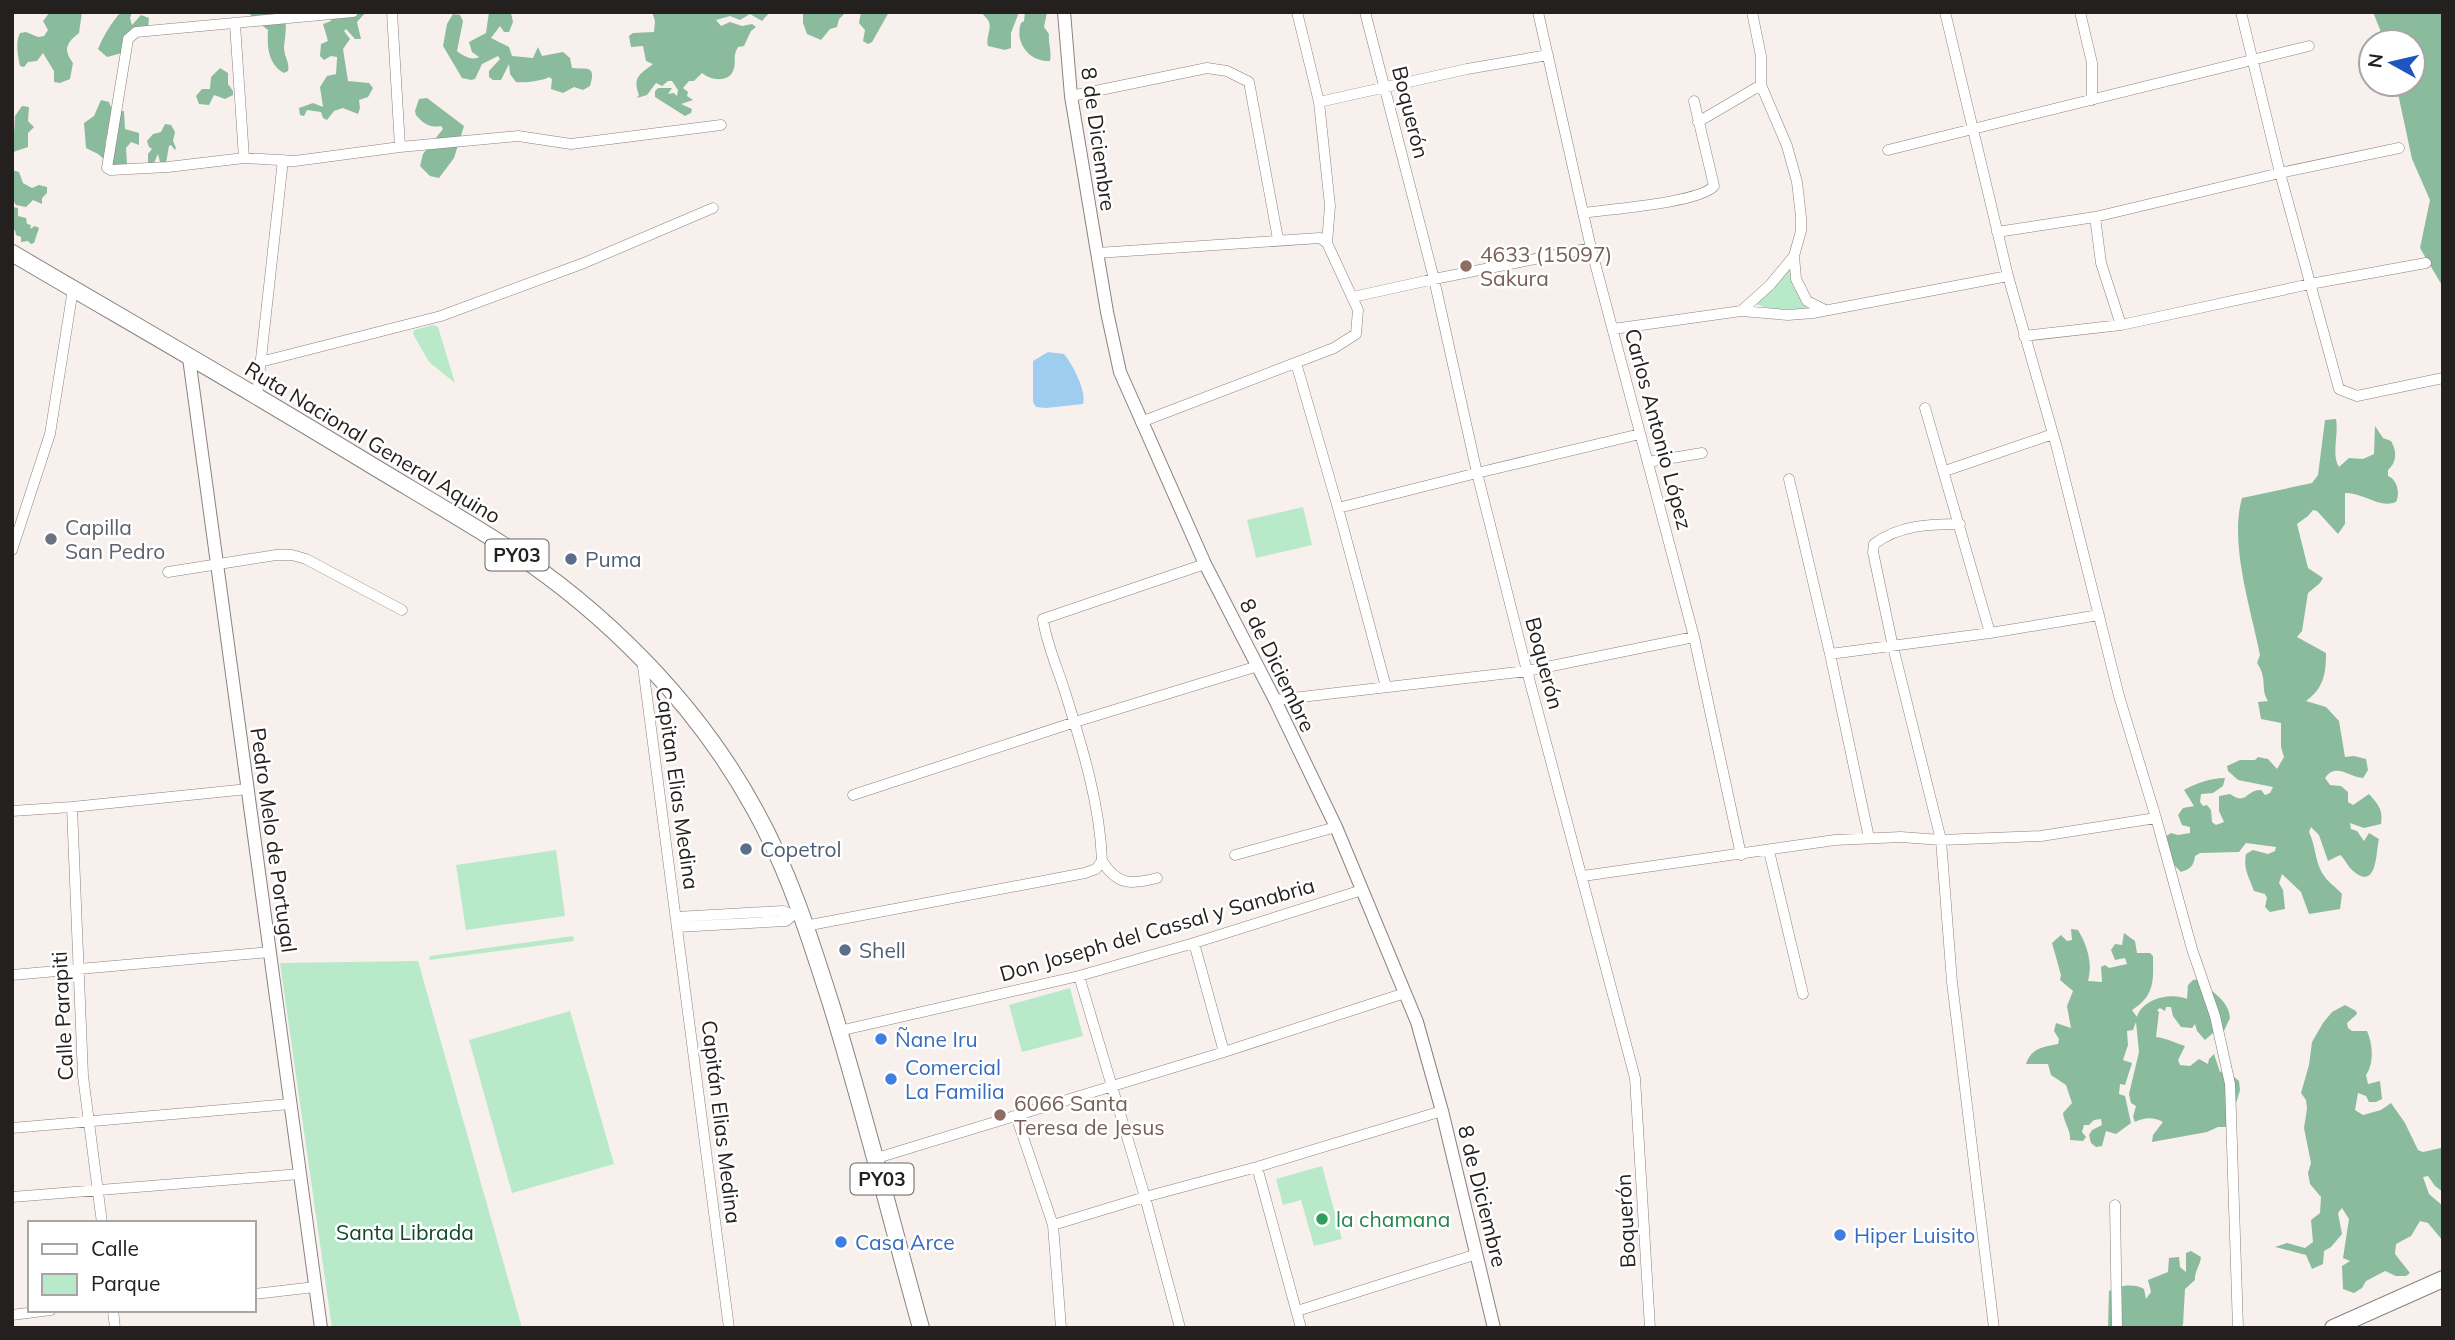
<svg xmlns="http://www.w3.org/2000/svg" width="2455" height="1340" font-family="Mulish,sans-serif">
  <style>
    .green { fill: #b8e9c9 }
    .forest { fill: #8abb9c }
    .water { fill: #9fcdf0 }
    .lines { fill: none; stroke-linecap: round; stroke-linejoin: round }
    .minor-casing { stroke: #89827f; stroke-width: 11 }
    .tertiary-casing { stroke: #89827f; stroke-width: 14 }
    .primary-casing { stroke: #89827f; stroke-width: 18 }
    .trunk-casing { stroke: #89827f; stroke-width: 18 }
    .minor { stroke: #fff; stroke-width: 10 }
    .tertiary { stroke: #fff; stroke-width: 12 }
    .primary { stroke: #fff; stroke-width: 16 }
    .trunk { stroke: #fff; stroke-width: 16 }
    .education-dot { fill: #8d6e63; stroke: #fff; stroke-width: 2.5 }
    .worship-dot { fill: #6b7280; stroke: #fff; stroke-width: 2.5 }
    .service-dot { fill: #5c6f8a; stroke: #fff; stroke-width: 2.5 }
    .shop-dot { fill: #3f7fe0; stroke: #fff; stroke-width: 2.5 }
    .leisure-dot { fill: #2e9e5b; stroke: #fff; stroke-width: 2.5 }
    .labels { text-anchor: middle; dominant-baseline: central; stroke-width: 5; stroke-linejoin: round; paint-order: stroke }
    .shield { fill: #fff; stroke: #656362; stroke-width: 2 }
    .shield-label { font-size: 19px; font-weight: bold; fill: #23201f }
    .street-label { font-size: 21px; fill: #23201f; stroke: #fff }
    .education-label { font-size: 21px; fill: #785e54; stroke: #fff; text-anchor: start }
    .worship-label { font-size: 21px; fill: #5b616d; stroke: #fff; text-anchor: start }
    .service-label { font-size: 21px; fill: #4e5e75; stroke: #fff; text-anchor: start }
    .shop-label { font-size: 21px; fill: #366cbe; stroke: #fff; text-anchor: start }
    .leisure-label { font-size: 21px; fill: #27864d; stroke: #fff; text-anchor: start }
    .park-label { font-size: 21px; fill: #0d4a2c; stroke: #fff }
  </style>
  <rect width="100%" height="100%" fill="#f8f0ed"/>
  <path class="green" d="M 1790,268 L 1793,286 L 1808,309 L 1771,309 L 1756,304 Z
    M 433,325 L 438,327 L 455,383 L 429,362 L 413,334 L 414,330 Z
    M 1303,507 L 1312,545 L 1256,558 L 1247,520 Z
    M 556,850 L 565,916 L 466,930 L 456,865 Z
    M 573,936 L 574,941 L 429,960 L 430,956 Z
    M 418,961 L 522,1328 L 332,1328 L 280,963 Z
    M 1070,988 L 1083,1036 L 1022,1052 L 1009,1005 Z
    M 570,1011 L 614,1164 L 512,1193 L 469,1040 Z
    M 1322,1166 L 1342,1239 L 1314,1246 L 1301,1200 L 1283,1205 L 1276,1179 Z"/>
  <path class="forest" d="M 50,12 L 82,12 L 79,33 C 66,43 63,50 73,63 L 70,79 L 60,83 L 54,82 L 54,71 L 43,53 L 37,61 L 28,62 L 24,67 L 20,66 C 18,56 15,43 20,33 L 26,32 L 38,37 L 44,36 L 48,30 L 43,21 Z
    M 121,12 L 132,12 L 130,18 L 132,25 L 141,15 L 149,18 L 148,29 L 142,29 L 122,53 L 107,57 L 98,49 C 104,35 111,23 121,12 Z
    M 249,12 L 280,12 L 285,17 C 287,28 285,37 284,47 C 284,57 290,62 288,71 L 284,73 C 268,64 267,47 268,30 L 252,18 Z
    M 288,12 L 366,12 L 357,22 L 361,39 L 355,39 L 346,29 L 344,31 L 350,39 L 343,49 L 348,81 L 369,83 L 373,88 L 368,97 L 359,100 L 360,108 L 358,114 L 343,108 L 334,111 L 327,120 L 323,118 L 321,112 L 307,110 L 304,116 L 300,115 L 299,108 L 313,103 L 323,107 L 320,87 L 327,76 L 336,74 L 337,59 L 337,57 L 331,56 L 324,60 L 320,56 L 321,44 L 328,41 L 323,24 L 331,21 L 332,17 L 297,16 Z
    M 489,12 L 511,13 L 513,22 L 509,32 L 504,32 L 500,26 L 491,38 L 509,47 L 512,56 L 533,58 L 538,47 L 542,56 L 563,52 L 570,58 L 572,68 C 585,70 597,63 590,86 L 583,90 L 574,87 L 563,93 L 551,89 L 552,79 L 549,77 C 543,81 524,83 516,82 L 510,74 L 509,64 L 501,80 L 493,80 L 489,77 L 489,71 L 500,59 L 498,56 L 482,64 L 475,79 L 471,80 L 462,78 L 443,46 L 447,24 L 453,14 L 460,15 L 463,21 L 457,51 C 463,56 472,61 479,57 L 472,52 L 469,42 L 486,33 Z
    M 652,12 L 770,12 L 762,21 L 750,14 L 740,20 L 730,16 L 716,20 L 721,26 L 730,22 L 742,26 L 752,24 L 756,27 L 751,31 L 744,46 L 738,47 C 732,57 737,62 733,71 C 728,83 710,80 702,73 L 694,81 L 689,81 L 683,88 L 688,92 L 687,96 L 693,100 L 681,104 L 692,109 L 691,113 L 685,116 L 655,97 L 655,91 L 658,88 L 672,88 L 668,94 L 674,93 L 677,96 L 678,90 L 672,81 L 668,81 L 662,86 L 656,83 L 647,95 L 637,98 L 639,95 C 632,77 640,74 653,64 L 646,61 L 643,46 L 631,47 L 629,36 L 633,33 L 654,32 L 655,21 Z
    M 803,12 L 846,12 L 839,19 L 837,27 L 830,29 L 821,40 L 807,34 L 803,23 Z
    M 861,12 L 889,12 L 872,42 L 868,44 L 863,41 L 865,30 L 859,23 Z
    M 981,12 L 1019,12 L 1011,33 L 1011,48 L 1005,50 L 988,46 C 985,37 993,28 988,20 C 986,17 983,15 981,12 Z
    M 1025,12 L 1047,12 L 1044,27 L 1049,34 C 1048,44 1052,51 1050,61 C 1030,62 1014,43 1021,23 L 1024,21 Z
    M 2373,12 L 2443,12 L 2443,287 L 2420,248 L 2430,200 L 2412,159 L 2396,84 L 2413,84 L 2413,42 L 2385,42 Z
    M 220,68 L 228,73 L 228,84 L 233,91 L 233,95 L 225,99 L 214,95 L 209,105 L 199,104 L 196,96 L 202,89 L 210,89 L 211,77 Z
    M 427,98 L 464,126 L 454,158 L 439,178 L 430,176 L 420,166 L 423,154 L 443,129 L 441,126 C 429,128 424,124 416,115 L 415,111 L 419,99 Z
    M 101,100 L 109,102 L 112,110 L 105,144 L 109,145 L 120,111 L 124,111 L 125,129 L 139,133 L 139,145 L 131,142 L 126,148 L 127,164 L 113,167 L 98,154 L 86,148 L 84,123 L 94,116 Z
    M 22,106 L 29,107 L 28,121 L 34,127 L 28,133 L 28,147 L 13,152 L 15,116 Z
    M 165,124 L 171,125 L 175,132 L 173,141 L 176,148 L 175,150 L 171,145 L 169,146 L 166,163 L 160,162 L 158,154 L 153,165 L 148,164 L 148,154 L 152,149 L 149,147 L 147,141 L 153,134 L 161,132 Z
    M 12,170 L 19,172 L 23,183 L 32,188 L 39,185 L 47,187 L 47,193 L 42,198 L 42,204 L 33,200 L 26,207 L 16,205 L 12,199 Z
    M 13,207 L 18,208 L 18,216 L 26,218 L 27,224 L 31,225 L 30,229 L 35,226 L 39,228 L 34,243 L 31,244 L 28,241 L 21,242 L 21,237 L 16,235 L 15,230 L 12,232 Z
    M 2336,419 C 2339,434 2331,454 2339,467 L 2349,458 L 2363,459 L 2374,454 L 2375,426 L 2383,438 L 2391,441 C 2397,451 2397,462 2388,470 L 2388,476 C 2398,480 2400,494 2396,502 C 2379,509 2363,492 2345,493 L 2345,524 L 2338,534 L 2317,511 L 2313,510 L 2308,516 L 2297,524 L 2308,568 L 2323,578 L 2320,583 L 2308,593 L 2302,631 L 2297,637 L 2326,653 C 2326,673 2324,688 2306,701 L 2326,707 L 2339,721 L 2345,757 L 2354,756 L 2366,759 L 2368,770 L 2363,778 C 2349,777 2336,762 2325,778 L 2330,785 L 2341,786 L 2348,792 L 2348,802 L 2353,805 L 2369,794 C 2379,805 2383,810 2381,824 L 2364,828 L 2350,823 L 2351,829 L 2357,831 L 2364,841 L 2369,833 L 2379,839 C 2376,849 2378,895 2351,869 C 2347,865 2345,859 2340,855 L 2328,861 L 2319,835 L 2311,827 L 2309,832 C 2316,846 2315,865 2325,877 C 2329,883 2337,888 2342,894 L 2340,909 L 2309,914 L 2301,892 L 2282,874 L 2279,883 L 2283,890 L 2285,909 L 2270,912 L 2265,907 L 2267,898 L 2265,894 L 2254,891 C 2249,877 2243,869 2246,854 L 2253,850 L 2268,854 L 2275,851 L 2276,847 L 2246,843 L 2239,852 L 2200,853 L 2195,856 C 2194,866 2190,869 2181,872 L 2173,864 L 2165,837 L 2171,833 L 2178,835 L 2190,833 L 2190,827 L 2182,825 L 2178,815 L 2183,808 L 2194,806 L 2184,790 C 2196,783 2211,778 2225,778 L 2223,786 L 2213,793 L 2201,794 L 2200,802 L 2203,806 L 2207,805 L 2211,810 L 2212,822 L 2216,825 L 2224,822 L 2219,811 L 2219,796 L 2230,794 C 2247,806 2245,790 2261,790 L 2265,795 L 2270,793 L 2273,787 L 2238,780 L 2228,771 L 2227,766 L 2240,760 L 2255,760 L 2258,757 L 2268,759 L 2277,769 L 2284,757 L 2281,747 L 2281,723 L 2261,719 L 2258,702 L 2268,701 C 2260,689 2268,679 2257,663 L 2260,655 C 2251,609 2229,543 2242,498 L 2312,483 L 2318,475 L 2325,420 Z
    M 2071,929 L 2078,930 C 2087,945 2093,963 2088,981 L 2102,982 L 2101,967 L 2105,965 L 2109,968 L 2127,964 L 2125,958 L 2115,960 L 2111,950 L 2115,944 L 2122,945 L 2124,933 L 2135,941 L 2137,953 L 2150,953 L 2153,956 C 2153,979 2156,995 2132,1010 L 2137,1017 C 2142,999 2171,992 2187,999 L 2188,985 L 2193,980 L 2199,979 C 2211,992 2229,1000 2230,1018 L 2222,1035 L 2213,1033 L 2205,1040 L 2197,1031 L 2195,1024 L 2192,1028 L 2181,1027 L 2173,1016 L 2171,1007 L 2166,1007 L 2165,1011 L 2160,1008 L 2157,1010 L 2159,1012 L 2156,1037 C 2166,1038 2175,1043 2185,1046 L 2178,1060 L 2180,1065 L 2190,1066 L 2199,1059 L 2208,1064 L 2209,1059 L 2214,1054 L 2220,1072 L 2227,1071 L 2239,1081 L 2240,1090 L 2229,1127 L 2218,1127 L 2207,1132 L 2152,1142 L 2153,1135 L 2163,1122 C 2154,1117 2145,1117 2135,1122 L 2133,1117 L 2136,1106 L 2131,1103 L 2129,1094 L 2139,1052 L 2136,1022 L 2133,1030 L 2127,1031 L 2128,1045 L 2123,1060 L 2132,1063 L 2125,1085 L 2120,1084 L 2119,1094 L 2125,1096 L 2131,1123 L 2116,1134 L 2106,1131 L 2102,1146 L 2096,1147 L 2091,1143 L 2089,1135 L 2092,1130 L 2102,1125 L 2101,1119 L 2094,1120 L 2089,1125 L 2084,1125 L 2082,1132 L 2086,1137 L 2083,1141 L 2070,1140 C 2071,1130 2064,1123 2063,1113 L 2072,1103 L 2066,1085 L 2051,1075 L 2048,1064 L 2026,1064 C 2031,1048 2043,1047 2058,1044 L 2059,1039 L 2054,1031 L 2056,1023 L 2071,1028 L 2067,1006 L 2073,991 L 2060,980 L 2061,975 L 2052,943 L 2061,935 L 2067,941 L 2072,940 Z
    M 2345,1005 L 2356,1011 L 2357,1014 L 2347,1023 L 2348,1028 L 2352,1031 L 2367,1031 C 2373,1044 2374,1064 2366,1075 L 2368,1084 L 2380,1081 L 2382,1099 L 2376,1102 L 2369,1102 L 2366,1096 L 2358,1093 L 2355,1110 L 2363,1115 L 2381,1110 L 2391,1103 L 2405,1123 L 2418,1150 L 2423,1152 L 2441,1148 L 2443,1128 L 2443,1192 L 2435,1186 L 2428,1176 L 2423,1177 L 2429,1194 L 2443,1206 L 2443,1241 L 2428,1223 L 2420,1221 L 2411,1236 L 2396,1244 L 2395,1254 L 2410,1273 L 2406,1276 L 2396,1276 L 2385,1271 L 2366,1281 L 2362,1288 L 2354,1293 L 2343,1289 L 2342,1266 L 2350,1261 L 2343,1258 L 2349,1219 L 2342,1208 L 2338,1213 L 2342,1234 L 2331,1247 L 2324,1251 L 2323,1264 L 2312,1269 L 2306,1255 L 2275,1247 L 2287,1243 L 2305,1248 L 2313,1242 L 2311,1220 L 2320,1213 L 2321,1197 L 2310,1184 L 2308,1173 L 2311,1163 L 2304,1128 L 2307,1109 L 2306,1100 L 2301,1093 L 2309,1065 L 2312,1042 L 2323,1023 L 2332,1012 Z
    M 2191,1251 L 2201,1257 C 2200,1266 2194,1272 2195,1280 L 2185,1289 L 2183,1325 L 2179,1328 L 2108,1328 L 2109,1291 C 2118,1285 2135,1283 2144,1289 L 2146,1299 L 2151,1292 L 2148,1280 L 2168,1272 L 2169,1258 L 2179,1257 L 2180,1267 L 2186,1272 L 2186,1253 Z"/>
  <path class="water" d="M 1048,352 L 1064,354 C 1072,363 1087,392 1083,404 L 1046,408 L 1036,407 L 1033,402 L 1033,361 Z"/>
  <g class="lines">
    <defs>
      <path id="minor" d="M 353,12 L 136,32 L 128,39 L 107,168 L 111,170 L 168,167 L 244,158 L 295,161 L 400,147 L 518,136 L 571,144 L 721,125
        M 392,12 L 400,147
        M 1297,12 L 1319,102 L 1330,206 L 1327,243
        M 1365,12 L 1434,279 L 1477,473 L 1527,671 L 1635,1078 L 1650,1328
        M 1538,12 L 1591,248 L 1694,637 L 1741,855
        M 1752,12 L 1761,56 L 1761,85 L 1787,146 L 1797,182 L 1801,217 L 1801,231 L 1794,256 L 1796,279 L 1807,301 L 1823,309
        M 1945,12 L 2008,276 L 2057,448 L 2119,696 L 2156,818 L 2192,949 L 2215,1016 L 2230,1084 L 2238,1328
        M 2080,12 L 2092,63 L 2092,100
        M 2241,12 L 2280,173 L 2339,389 L 2357,396 L 2443,378
        M 235,24 L 244,158
        M 1071,96 L 1207,68 L 1227,71 L 1249,82 L 1278,239
        M 1319,102 L 1467,69 L 1548,55
        M 1698,122 L 1761,85
        M 1888,150 L 2309,46
        M 1583,213 C 1609,209 1699,203 1714,186 L 1694,101
        M 2095,217 L 2101,263 L 2121,325
        M 1997,232 L 2095,217 L 2280,173 L 2399,148
        M 1097,253 L 1320,238 L 1327,243 L 1358,310 L 1356,334 L 1334,348 L 1141,422
        M 1353,297 L 1434,279 L 1591,248
        M 1741,311 L 1770,285 L 1794,256
        M 1613,329 L 1741,311 L 1788,315 L 1813,313 L 2008,276
        M 2024,336 L 2121,325 L 2310,284 L 2426,263
        M 260,362 L 441,316 L 584,263 L 713,208
        M 1296,363 L 1338,508 L 1386,687
        M 257,395 L 283,160
        M 1925,408 L 1990,633
        M 1648,462 L 1702,453
        M 1945,471 L 2053,434
        M 1789,479 L 1830,654 L 1869,838
        M 1338,508 L 1477,473 L 1640,434
        M 1960,524 C 1930,524 1899,525 1874,544 L 1873,552 L 1893,647 L 1941,840 L 1952,982 L 1994,1328
        M 12,550 L 50,434 L 73,289
        M 168,572 L 276,555 L 292,555 L 306,559 L 402,610
        M 1830,654 L 1990,633 L 2099,615
        M 642,659 L 729,1328
        M 1275,700 L 1527,671 L 1694,637
        M 853,795 L 1075,722 L 1258,666
        M 72,807 L 83,1076 L 102,1223
        M 12,811 L 72,807 L 248,789
        M 1769,851 L 1803,994
        M 1235,855 L 1336,827
        M 1102,861 C 1100,804 1082,746 1065,692 C 1058,669 1046,643 1043,619 L 1205,564
        M 1583,876 L 1835,840 L 1901,837 L 1941,840 L 2041,836 L 2156,818
        M 676,917 L 783,911 L 793,915
        M 805,926 L 1085,873 L 1096,869 L 1102,861 C 1117,885 1131,885 1157,878
        M 677,927 L 786,921 L 793,915
        M 1194,943 L 1224,1052
        M 12,975 L 270,952
        M 1079,976 L 1145,1197 L 1180,1328
        M 839,1031 L 1079,976 L 1194,943 L 1362,890
        M 1016,1116 L 1053,1225 L 1061,1328
        M 12,1128 L 290,1104
        M 877,1158 L 1224,1052 L 1405,993
        M 1257,1167 L 1301,1328
        M 12,1197 L 300,1174
        M 2115,1205 L 2117,1328
        M 1053,1225 L 1145,1197 L 1257,1167 L 1442,1111
        M 254,1294 L 315,1287
        M 113,1310 L 115,1328
        M 1297,1311 L 1477,1254
        M 12,1315 L 51,1310"/>
      <path id="tertiary" d="M 1064,12 L 1071,96 L 1107,312 L 1120,372 L 1205,564 L 1275,700 L 1336,827 L 1417,1022 L 1442,1111 L 1494,1328
        M 189,358 L 321,1328"/>
      <path id="primary" d="M 2333,1328 L 2443,1279"/>
      <path id="trunk" d="M 12,253 C 126,320 240,385 353,454 C 402,484 451,512 500,543 C 603,609 696,702 755,810 C 789,871 810,938 831,1004 C 864,1111 891,1220 921,1328"/>
    </defs>
    <use href="#minor" class="minor-casing"/>
    <use href="#tertiary" class="tertiary-casing"/>
    <use href="#primary" class="primary-casing"/>
    <use href="#trunk" class="trunk-casing"/>
    <use href="#minor" class="minor"/>
    <use href="#tertiary" class="tertiary"/>
    <use href="#primary" class="primary"/>
    <use href="#trunk" class="trunk"/>
  </g>
  <g class="education-dot">
    <circle cx="1466" cy="266" r="7"/>
    <circle cx="1000" cy="1115" r="7"/>
  </g>
  <circle class="worship-dot" cx="51" cy="539" r="7"/>
  <g class="service-dot">
    <circle cx="571" cy="559" r="7"/>
    <circle cx="746" cy="849" r="7"/>
    <circle cx="845" cy="950" r="7"/>
  </g>
  <g class="shop-dot">
    <circle cx="881" cy="1039" r="7"/>
    <circle cx="891" cy="1079" r="7"/>
    <circle cx="1840" cy="1235" r="7"/>
    <circle cx="841" cy="1242" r="7"/>
  </g>
  <circle class="leisure-dot" cx="1322" cy="1219" r="7"/>
  <g class="labels">
    <g class="shield">
      <rect x="485.5" y="539.5" width="63" height="31" rx="5"/>
      <rect x="850.5" y="1163.5" width="63" height="31" rx="5"/>
    </g>
    <g class="shield-label">
      <text x="517" y="555">PY03</text>
      <text x="882" y="1179">PY03</text>
    </g>
    <g class="street-label">
      <text transform="translate(1411 112) rotate(76)">Boquerón</text>
      <text transform="translate(1099 139) rotate(82)">8 de Diciembre</text>
      <text transform="translate(1659 429) rotate(75)">Carlos Antonio López</text>
      <text transform="translate(373 442) rotate(31)">Ruta Nacional General Aquino</text>
      <text transform="translate(1545 663) rotate(75)">Boquerón</text>
      <text transform="translate(1278 665) rotate(64)">8 de Diciembre</text>
      <text transform="translate(678 788) rotate(82)">Capitan Elias Medina</text>
      <text transform="translate(274 840) rotate(82)">Pedro Melo de Portugal</text>
      <text transform="translate(1157 929) rotate(-16)">Don Joseph del Cassal y Sanabria</text>
      <text transform="translate(62 1016) rotate(-93)">Calle Parapiti</text>
      <text transform="translate(722 1122) rotate(83)">Capitán Elias Medina</text>
      <text transform="translate(1483 1196) rotate(76)">8 de Diciembre</text>
      <text transform="translate(1625 1221) rotate(-93)">Boquerón</text>
    </g>
    <g class="education-label">
      <text x="1480" y="254">4633 (15097)<tspan x="1480" dy="24">Sakura</tspan></text>
      <text x="1014" y="1103">6066 Santa<tspan x="1014" dy="24">Teresa de Jesus</tspan></text>
    </g>
    <g class="worship-label">
      <text x="65" y="527">Capilla<tspan x="65" dy="24">San Pedro</tspan></text>
    </g>
    <g class="service-label">
      <text x="585" y="559">Puma</text>
      <text x="760" y="849">Copetrol</text>
      <text x="859" y="950">Shell</text>
    </g>
    <g class="shop-label">
      <text x="895" y="1039">Ñane Iru</text>
      <text x="905" y="1067">Comercial<tspan x="905" dy="24">La Familia</tspan></text>
      <text x="1854" y="1235">Hiper Luisito</text>
      <text x="855" y="1242">Casa Arce</text>
    </g>
    <g class="leisure-label">
      <text x="1336" y="1219">la chamana</text>
    </g>
    <g class="park-label">
      <text x="405" y="1232">Santa Librada</text>
    </g>
  </g>
  <rect width="2455" height="1340" fill="none" stroke="#23201f" stroke-width="28"/>
  <rect x="28" y="1221" width="228" height="91" fill="#ffffff" stroke="#a7a6a5" stroke-width="2"/>
  <rect x="42" y="1244" width="35" height="10" fill="#ffffff" stroke="#a7a6a5" stroke-width="2"/>
  <text x="91" y="1256" font-size="21" fill="#23201f">Calle</text>
  <rect x="42" y="1274" width="35" height="21" fill="#b8e9c9" stroke="#a7a6a5" stroke-width="2"/>
  <text x="91" y="1291" font-size="21" fill="#23201f">Parque</text>
  <g transform="translate(2392 63) rotate(278)"><circle r="33" fill="#ffffff" stroke="#a7a6a5" stroke-width="2"/>
  <path d="M0-5L12 26L0 18L-12 26Z" fill="#1f55c1"/>
  <text y="-10" font-size="19" font-weight="bold" text-anchor="middle" fill="#23201f">N</text>
  </g>
</svg>
